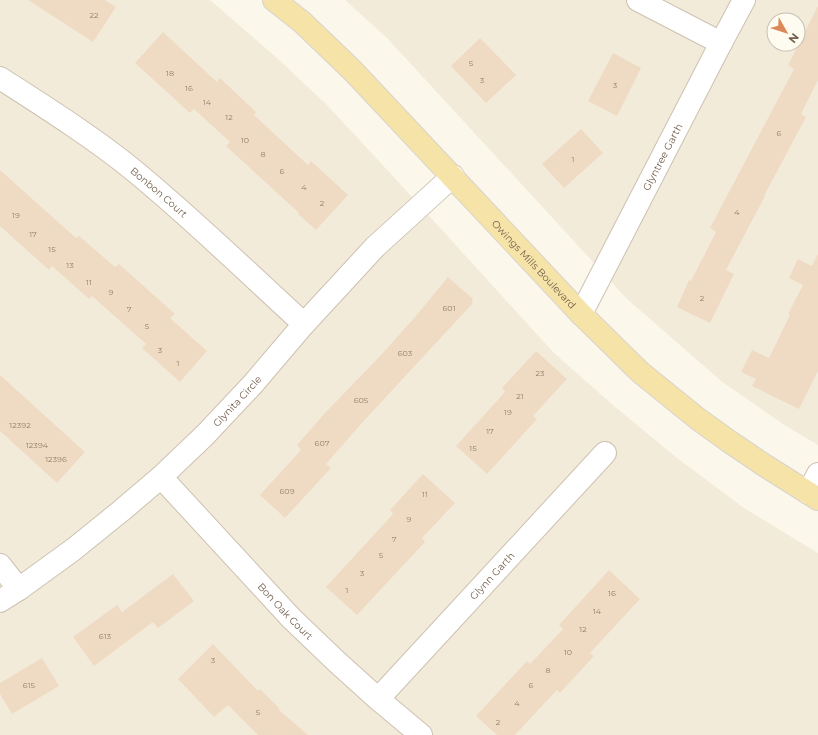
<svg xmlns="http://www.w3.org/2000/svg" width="818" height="735" font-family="Montserrat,sans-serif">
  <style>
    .residential { fill: #f3ebda; fill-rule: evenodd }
    .building { fill: #efdbc4 }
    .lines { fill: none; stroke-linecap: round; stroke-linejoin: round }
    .minor-casing { stroke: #cdc1b1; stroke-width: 24 }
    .major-casing { stroke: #d8d3ce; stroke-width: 24 }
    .minor { stroke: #fff; stroke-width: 22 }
    .major { stroke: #f5e3a8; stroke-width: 22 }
    .labels { text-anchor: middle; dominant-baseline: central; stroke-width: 3; stroke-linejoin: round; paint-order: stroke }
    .number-label { font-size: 8px; fill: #94806c }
    .street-label { font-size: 10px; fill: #75624f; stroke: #fefbf1 }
  </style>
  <rect width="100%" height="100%" fill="#fbf7eb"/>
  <path class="residential" d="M 0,0 L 210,0 L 277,58 L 327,105 L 391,174 L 554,353 L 614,406 L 677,458 L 744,508 L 818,553 L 818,735 L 0,735 Z
    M 345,0 L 818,0 L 818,445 L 786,426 L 721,381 L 627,299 L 387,38 ZM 774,20 L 798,20 L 798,44 L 774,44 Z"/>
  <path class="building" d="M 28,0 L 105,0 L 116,7 L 93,42 Z
    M 818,6 L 818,80 L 801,114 L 806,117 L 764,196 L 765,196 L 726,270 L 734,274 L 710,323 L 677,307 L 689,280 L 691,281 L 716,232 L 710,228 L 794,69 L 788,65 Z
    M 163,32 L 217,82 L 220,78 L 256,112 L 254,115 L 308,165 L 311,161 L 348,195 L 316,230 L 298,214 L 299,213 L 226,146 L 230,142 L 194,109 L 190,113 L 135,63 Z
    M 480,38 L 516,75 L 486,103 L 451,66 Z
    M 613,53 L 641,68 L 617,116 L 588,101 Z
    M 581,129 L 603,153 L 564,188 L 542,164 Z
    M 0,170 L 76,238 L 79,236 L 115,267 L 119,264 L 175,314 L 170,318 L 207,351 L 180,382 L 142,348 L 146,344 L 92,296 L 89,299 L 52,266 L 49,270 L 0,226 Z
    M 818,254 L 818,371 L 799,409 L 752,386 L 756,379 L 741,372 L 752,350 L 769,358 L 790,315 L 788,314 L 803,285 L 789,278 L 798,259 L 812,266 Z
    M 448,277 L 473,299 L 472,302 L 473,303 L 361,424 L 326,464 L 331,468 L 285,518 L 260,495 L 301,450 L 297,445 L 325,413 L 381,355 L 415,317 Z
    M 536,351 L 567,379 L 533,416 L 537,419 L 487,474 L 456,446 L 505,392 L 502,388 Z
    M 0,375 L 85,452 L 57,483 L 0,431 Z
    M 423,474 L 455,503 L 422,538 L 425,542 L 357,615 L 326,587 L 393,514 L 390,510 Z
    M 609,570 L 640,599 L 590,653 L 594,656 L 560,693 L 557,690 L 515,735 L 497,735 L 476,716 L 527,661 L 530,664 L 563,629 L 559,625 Z
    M 173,574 L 194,601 L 158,628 L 153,622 L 94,666 L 73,637 L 117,605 L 122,612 Z
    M 213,644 L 258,691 L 260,689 L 279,708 L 278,709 L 308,735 L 258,735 L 228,705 L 214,717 L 178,679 Z
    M 42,658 L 59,686 L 12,714 L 0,694 L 0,683 Z"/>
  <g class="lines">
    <defs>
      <g id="minor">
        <path d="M 638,0 L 721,43"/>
        <path id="s1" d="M 0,78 C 45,107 91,136 132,169 C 192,218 247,272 304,324"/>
        <path id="s2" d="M 581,314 L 721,43 L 744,0"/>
        <path id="s3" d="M 161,477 L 291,618 L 337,662 L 378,699 L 421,735"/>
        <path d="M 808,493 L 818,474"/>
        <path d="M 0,565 L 19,589"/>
        <path id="s4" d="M 0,601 L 19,589 L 74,549 L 121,511 L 161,477 L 205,435 L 253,384 L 304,324 L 375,247 L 453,176"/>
        <path id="s5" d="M 378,699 L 605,453"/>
      </g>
      <g id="major">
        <path id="s6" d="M 274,0 L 302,22 L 353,71 L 581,314 L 640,372 L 698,419 L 730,442 L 764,465 L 818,499"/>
      </g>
    </defs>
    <use href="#minor" class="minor-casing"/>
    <use href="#major" class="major-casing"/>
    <use href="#minor" class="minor"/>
    <use href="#major" class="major"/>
  </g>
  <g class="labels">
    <g class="number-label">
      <text x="94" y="15">22</text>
      <text x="471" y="63">5</text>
      <text x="170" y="73">18</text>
      <text x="482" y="80">3</text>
      <text x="615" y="85">3</text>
      <text x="189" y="88">16</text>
      <text x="207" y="102">14</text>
      <text x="229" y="117">12</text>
      <text x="779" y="133">6</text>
      <text x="245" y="140">10</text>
      <text x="263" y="154">8</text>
      <text x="573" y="159">1</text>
      <text x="282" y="171">6</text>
      <text x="304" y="187">4</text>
      <text x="322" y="203">2</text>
      <text x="737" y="212">4</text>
      <text x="16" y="215">19</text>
      <text x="33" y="234">17</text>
      <text x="52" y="249">15</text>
      <text x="70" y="265">13</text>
      <text x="89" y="282">11</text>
      <text x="111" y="292">9</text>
      <text x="702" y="298">2</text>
      <text x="449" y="308">601</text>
      <text x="129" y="309">7</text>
      <text x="147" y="326">5</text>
      <text x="160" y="350">3</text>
      <text x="405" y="353">603</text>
      <text x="178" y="363">1</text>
      <text x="540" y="373">23</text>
      <text x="520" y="396">21</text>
      <text x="361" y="400">605</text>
      <text x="508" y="412">19</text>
      <text x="20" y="425">12392</text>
      <text x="490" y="431">17</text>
      <text x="322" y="443">607</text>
      <text x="37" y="445">12394</text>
      <text x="473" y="448">15</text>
      <text x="56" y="459">12396</text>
      <text x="287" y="491">609</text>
      <text x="425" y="494">11</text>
      <text x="409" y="519">9</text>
      <text x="394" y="539">7</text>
      <text x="381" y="555">5</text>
      <text x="362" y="573">3</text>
      <text x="347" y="590">1</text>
      <text x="612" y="593">16</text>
      <text x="597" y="611">14</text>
      <text x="583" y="629">12</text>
      <text x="105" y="636">613</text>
      <text x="568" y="652">10</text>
      <text x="213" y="660">3</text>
      <text x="548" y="670">8</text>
      <text x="29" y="685">615</text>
      <text x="531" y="685">6</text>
      <text x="517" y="703">4</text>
      <text x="258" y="712">5</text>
      <text x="498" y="722">2</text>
    </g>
    <g class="street-label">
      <text stroke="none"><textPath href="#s2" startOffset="177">Glyntree Garth</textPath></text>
      <text stroke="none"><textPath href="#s1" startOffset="196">Bonbon Court</textPath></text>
      <text stroke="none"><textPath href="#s6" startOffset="371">Owings Mills Boulevard</textPath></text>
      <text stroke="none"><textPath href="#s4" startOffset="311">Glynita Circle</textPath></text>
      <text stroke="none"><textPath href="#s5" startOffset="168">Glynn Garth</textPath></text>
      <text stroke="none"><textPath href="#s3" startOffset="183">Bon Oak Court</textPath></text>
    </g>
  </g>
  <g transform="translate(786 32) rotate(129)"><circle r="19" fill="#fefbf1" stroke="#c7beb0"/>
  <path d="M0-3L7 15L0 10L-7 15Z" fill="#dc8959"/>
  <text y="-6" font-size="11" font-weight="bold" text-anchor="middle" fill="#75624f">N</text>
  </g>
</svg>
